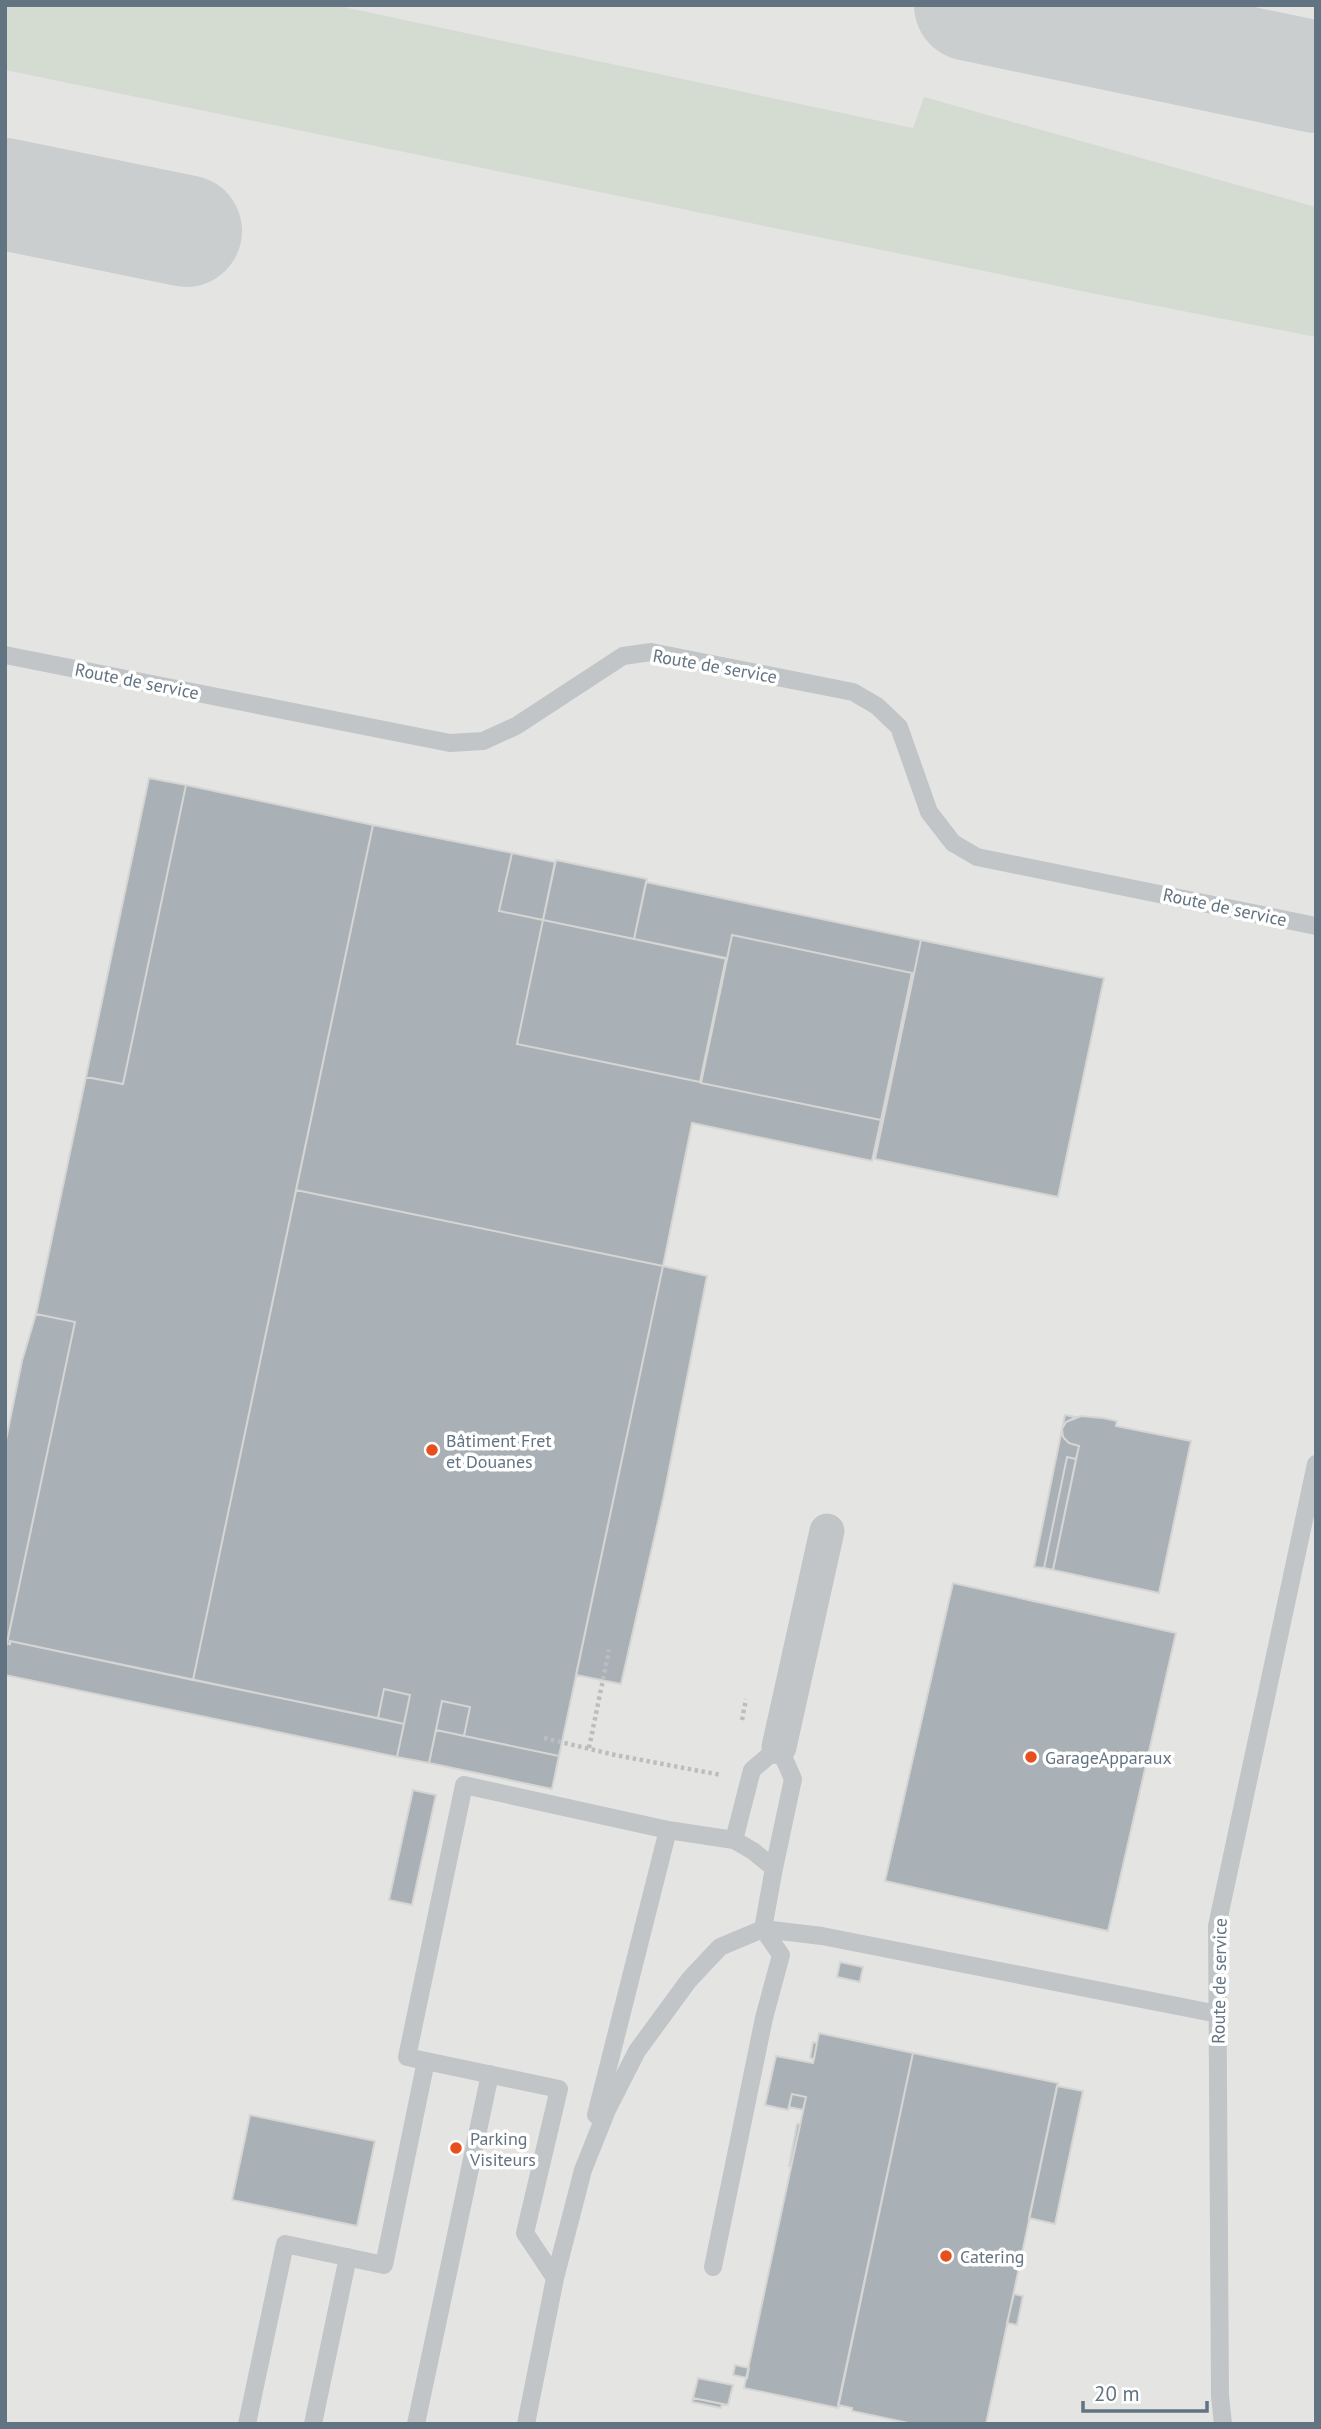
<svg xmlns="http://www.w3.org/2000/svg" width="1321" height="2429" font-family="'PT Sans',sans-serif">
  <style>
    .built { fill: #e4e5e3 }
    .green { fill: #d4dbd1 }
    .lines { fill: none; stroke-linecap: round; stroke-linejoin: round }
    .taxiway { stroke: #cacece; stroke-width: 112 }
    .building { fill: #a9b1b6; stroke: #d5d5d3; stroke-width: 2 }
    .path { stroke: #bbbdbf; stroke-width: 4.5; stroke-dasharray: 3.5 3.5; stroke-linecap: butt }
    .service { stroke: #c1c5c8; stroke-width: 18 }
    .minor { stroke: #c1c5c8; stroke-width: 35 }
    .poi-dot { fill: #e74f1d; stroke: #fff; stroke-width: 2.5 }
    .labels { text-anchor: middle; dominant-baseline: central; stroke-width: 7; stroke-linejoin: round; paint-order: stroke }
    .street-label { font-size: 18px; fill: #627382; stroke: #fff }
    .poi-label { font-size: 18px; fill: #627382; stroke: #fff; text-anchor: start }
  </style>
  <rect width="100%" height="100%" fill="#f4f4f0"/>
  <path class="built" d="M 5,5 L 1316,5 L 1316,2424 L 5,2424 Z"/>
  <path class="green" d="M 5,5 L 334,5 L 913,128 L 924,97 L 1316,207 L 1316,337 L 1101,295 L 5,70 Z"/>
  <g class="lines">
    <path class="taxiway" d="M 970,5 L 1316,77
      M 5,194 L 186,231"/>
  </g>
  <path class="building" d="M 149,778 L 186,785 L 123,1084 L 86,1077 Z
    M 186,785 L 373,825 L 193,1680 L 10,1641 L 10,1644 L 7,1643 L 75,1322 L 36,1314 L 86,1077 L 123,1084 Z
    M 373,825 L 512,853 L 499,911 L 543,920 L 517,1044 L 700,1082 L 726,958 L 701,1083 L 881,1120 L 872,1161 L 692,1123 L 663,1266 L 296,1190 Z
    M 512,853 L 555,862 L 543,920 L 499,911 Z
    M 556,860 L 647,879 L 634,939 L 543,920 Z
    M 646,882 L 921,940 L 875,1159 L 912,973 L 732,935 L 727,959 L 634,939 Z
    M 543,920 L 726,958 L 700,1082 L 517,1044 Z
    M 732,935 L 912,973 L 881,1120 L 701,1083 Z
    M 921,940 L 1104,978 L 1058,1197 L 875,1159 Z
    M 296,1190 L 663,1266 L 559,1756 L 464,1736 L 470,1707 L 442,1701 L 429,1763 L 397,1757 L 410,1695 L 384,1689 L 378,1718 L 193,1680 Z
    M 663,1266 L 707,1276 L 664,1495 L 621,1684 L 576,1675 Z
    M 36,1314 L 75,1322 L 5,1652 L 5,1445 L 22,1361 Z
    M 1065,1415 L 1076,1417 L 1066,1422 L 1062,1429 Z
    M 1081,1416 L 1103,1418 L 1117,1421 L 1116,1426 L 1191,1441 L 1159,1593 L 1053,1570 L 1079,1446 L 1069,1443 L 1063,1437 L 1062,1429 L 1066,1422 Z
    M 1062,1429 L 1063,1437 L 1069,1443 L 1079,1446 L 1076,1459 L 1067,1457 L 1044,1568 L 1034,1567 Z
    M 1067,1457 L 1076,1459 L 1053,1570 L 1044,1568 Z
    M 953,1583 L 1176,1633 L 1108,1931 L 885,1881 Z
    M 10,1641 L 404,1724 L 397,1757 L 5,1675 L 5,1652 L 7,1643 L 10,1644 Z
    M 384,1689 L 410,1695 L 404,1724 L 378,1718 Z
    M 442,1701 L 470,1707 L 464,1736 L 436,1730 Z
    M 436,1730 L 559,1756 L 552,1789 L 429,1763 Z
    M 413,1790 L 436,1795 L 412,1905 L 389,1900 Z
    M 840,1962 L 863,1967 L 860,1982 L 837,1977 Z
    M 819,2033 L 913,2053 L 838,2408 L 744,2388 L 806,2097 L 792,2094 L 788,2110 L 765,2105 L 776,2056 L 813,2063 Z
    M 813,2042 L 817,2043 L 814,2059 L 810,2058 Z
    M 913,2053 L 1058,2083 L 986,2424 L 913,2424 L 852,2411 L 852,2408 L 838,2405 Z
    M 1057,2086 L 1083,2091 L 1055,2224 L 1029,2218 Z
    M 792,2094 L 806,2097 L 803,2110 L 789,2107 Z
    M 250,2115 L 375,2141 L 357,2226 L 232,2200 Z
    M 797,2124 L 800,2124 L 791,2166 L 789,2166 Z
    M 1014,2294 L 1023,2296 L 1017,2325 L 1007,2323 Z
    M 735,2365 L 749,2368 L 747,2378 L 733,2375 Z
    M 698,2378 L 733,2385 L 728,2405 L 693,2398 Z
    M 693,2398 L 722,2404 L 721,2408 L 692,2402 Z"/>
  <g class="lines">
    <path class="path" d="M 742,1720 L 746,1699
      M 544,1738 L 615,1755 L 721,1775
      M 589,1748 L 609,1650"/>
    <path class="service" d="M 5,655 L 450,743 L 483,741 L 516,726 L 623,656 L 651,652 L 853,692 L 877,706 L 899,727 L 929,812 L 953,843 L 977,857 L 1316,926
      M 734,1840 L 752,1770 L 779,1747 L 793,1779 L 774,1868
      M 596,2115 L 668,1830 L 734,1840 L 753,1851 L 774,1868 L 763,1929 L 781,1955 L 764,2018 L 713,2267
      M 555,2278 L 525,2233 L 559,2089 L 407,2057 L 464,1785 L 668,1830
      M 247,2424 L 285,2244 L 384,2265 L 426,2061
      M 313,2424 L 348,2257
      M 416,2424 L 490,2074
      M 526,2424 L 555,2278 L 583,2170 L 607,2110 L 637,2051 L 689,1980 L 720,1947 L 763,1929 L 822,1936 L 1218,2014
      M 1223,2424 L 1220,2396 L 1217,1926 L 1316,1464"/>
    <path class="minor" d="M 779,1747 L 827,1531"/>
  </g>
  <g class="poi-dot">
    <circle cx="432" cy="1450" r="7"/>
    <circle cx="1031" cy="1757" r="7"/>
    <circle cx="456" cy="2148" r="7"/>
    <circle cx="946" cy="2256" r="7"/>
  </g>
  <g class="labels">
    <g class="street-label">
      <text transform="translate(715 666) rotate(10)">Route de service</text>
      <text transform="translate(137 681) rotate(11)">Route de service</text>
      <text transform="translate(1225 907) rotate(12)">Route de service</text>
      <text transform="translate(1219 1981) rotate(-89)">Route de service</text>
    </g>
    <g class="poi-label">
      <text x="446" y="1440">Bâtiment Fret<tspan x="446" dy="21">et Douanes</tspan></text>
      <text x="1045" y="1757">GarageApparaux</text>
      <text x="470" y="2138">Parking<tspan x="470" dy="21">Visiteurs</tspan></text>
      <text x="960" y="2256">Catering</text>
    </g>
  </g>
  <rect width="1321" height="2429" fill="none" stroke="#627382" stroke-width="14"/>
  <path d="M1083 2401v10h124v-10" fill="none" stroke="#627382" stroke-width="3.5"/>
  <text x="1094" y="2401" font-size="21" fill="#627382" stroke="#ffffff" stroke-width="5" paint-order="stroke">20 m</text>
</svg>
